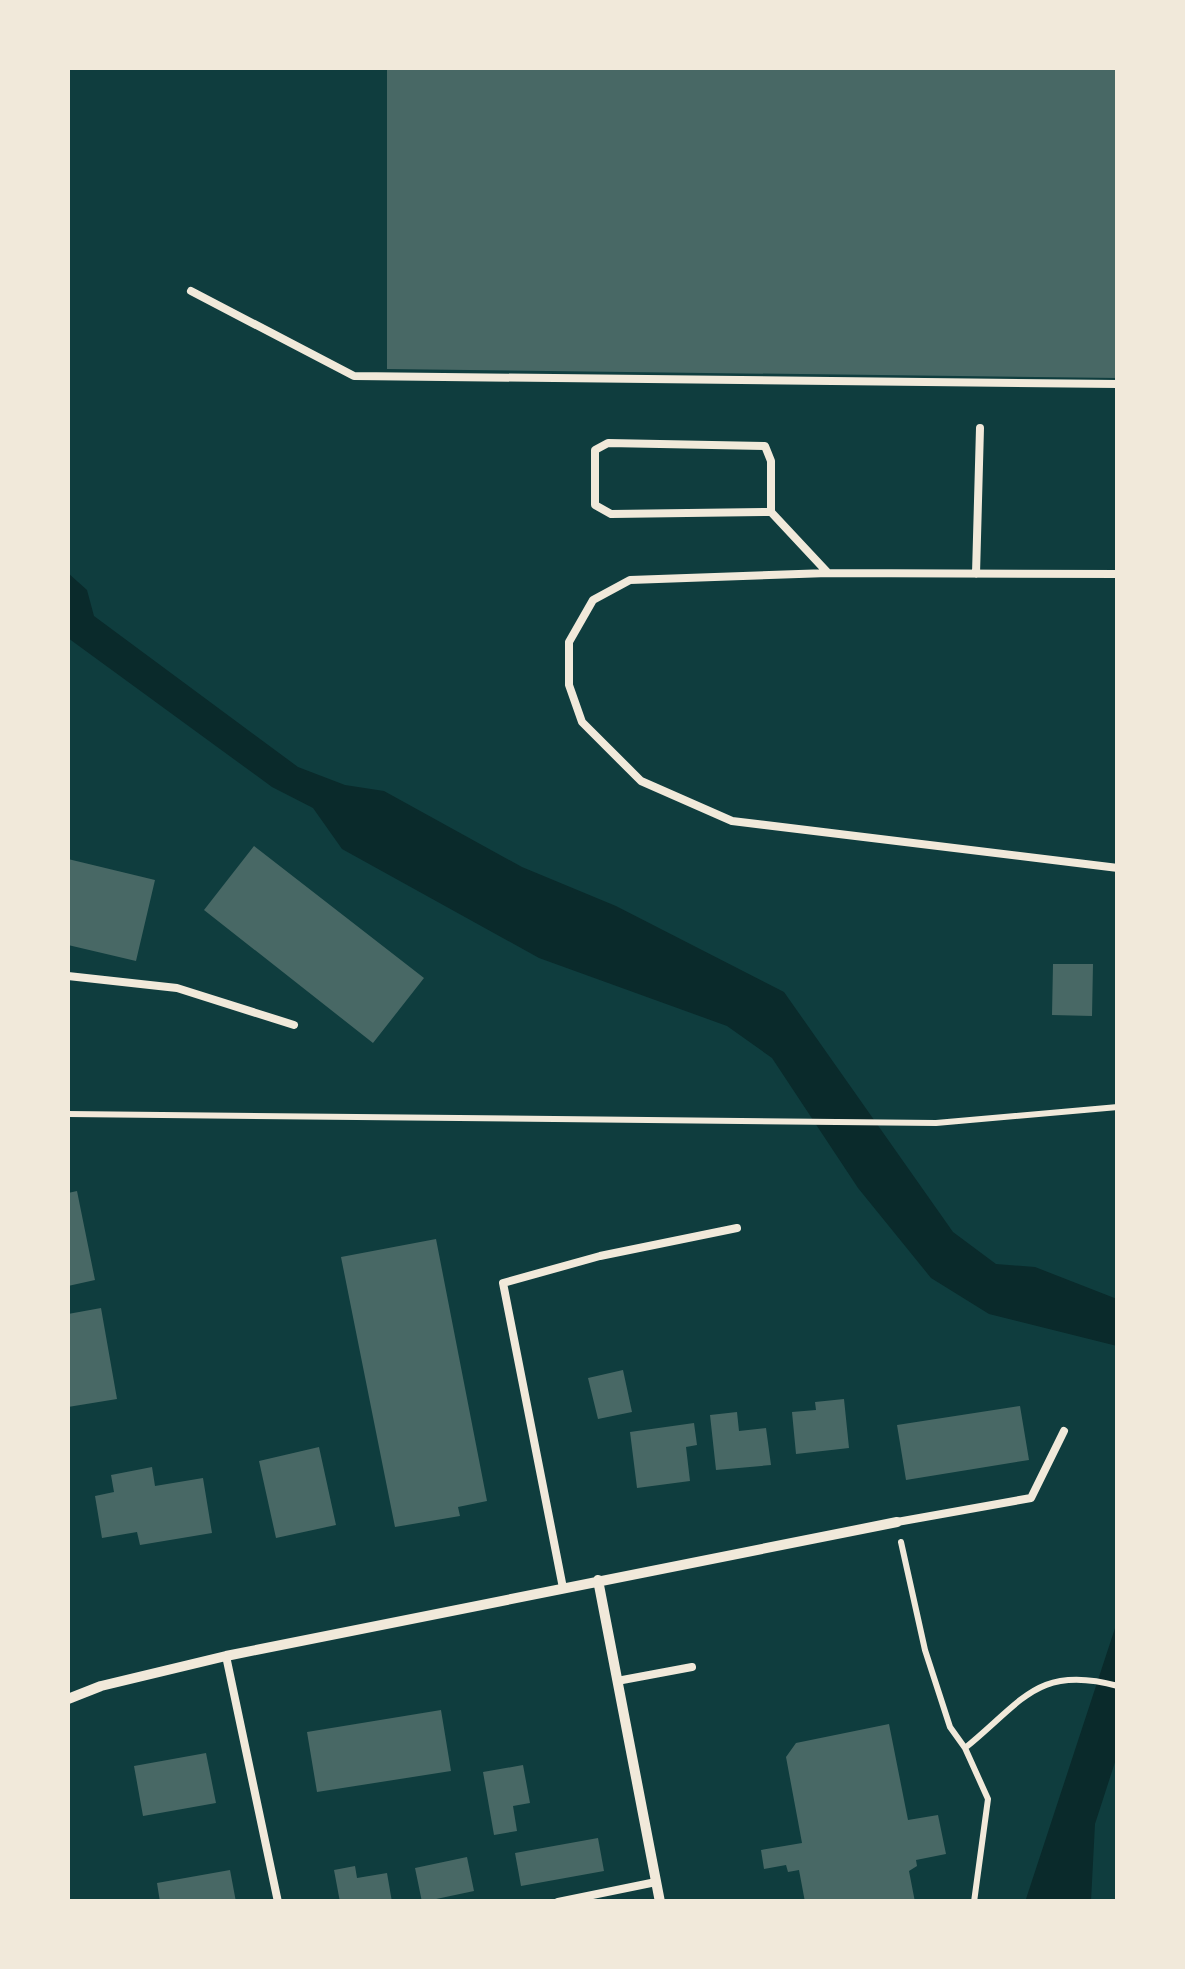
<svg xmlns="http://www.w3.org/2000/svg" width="1185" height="1969" font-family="'Alegreya Sans',sans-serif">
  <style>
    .water { fill: #0a2a2b }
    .building { fill: #486865 }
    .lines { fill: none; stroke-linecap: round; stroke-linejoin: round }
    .path { stroke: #f1e9da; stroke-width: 6 }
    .service { stroke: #f1e9da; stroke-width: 8 }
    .minor { stroke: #f1e9da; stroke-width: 10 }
  </style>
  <rect width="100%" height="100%" fill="#0f3d3e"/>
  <path class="water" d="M 68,573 L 87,590 L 94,616 L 298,767 L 345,785 L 384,791 L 522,867 L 616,906 L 784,992 L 953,1232 L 996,1264 L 1035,1267 L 1117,1299 L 1117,1346 L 989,1314 L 931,1278 L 858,1188 L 772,1058 L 727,1026 L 539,958 L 342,849 L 313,808 L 272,787 L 68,638 Z
    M 1117,1622 L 1117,1756 L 1095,1824 L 1091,1901 L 1025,1902 Z"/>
  <path class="building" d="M 387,68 L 1118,68 L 1118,378 L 387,369 Z
    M 254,846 L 424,978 L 373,1043 L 204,910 Z
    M 68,859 L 155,880 L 136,961 L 68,945 Z
    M 1053,964 L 1093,964 L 1092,1016 L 1052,1015 Z
    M 77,1191 L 95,1280 L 68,1286 L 68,1193 Z
    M 436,1239 L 487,1501 L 458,1507 L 460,1516 L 395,1527 L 341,1257 Z
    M 101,1308 L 117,1399 L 68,1407 L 68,1314 Z
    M 623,1370 L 632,1412 L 598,1419 L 588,1378 Z
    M 844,1399 L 849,1448 L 796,1454 L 792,1412 L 816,1410 L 815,1402 Z
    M 1020,1406 L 1029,1460 L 906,1480 L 897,1425 Z
    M 737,1412 L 739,1431 L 766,1428 L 771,1465 L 716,1470 L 710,1415 Z
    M 694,1423 L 697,1445 L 686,1447 L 690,1481 L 637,1488 L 630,1432 Z
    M 319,1447 L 336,1525 L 276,1538 L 259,1461 Z
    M 152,1467 L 155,1486 L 203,1478 L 212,1533 L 140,1545 L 137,1532 L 102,1538 L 95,1496 L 114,1492 L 111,1475 Z
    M 441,1710 L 451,1771 L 317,1792 L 307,1732 Z
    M 889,1724 L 908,1820 L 938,1815 L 946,1854 L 916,1860 L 917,1866 L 909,1871 L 915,1902 L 805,1902 L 799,1870 L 788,1872 L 786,1865 L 764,1869 L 761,1850 L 802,1843 L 786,1757 L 796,1743 Z
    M 206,1753 L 216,1803 L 143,1816 L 134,1766 Z
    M 523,1765 L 530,1803 L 513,1806 L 517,1831 L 494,1835 L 483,1772 Z
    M 598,1838 L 604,1871 L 521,1886 L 515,1853 Z
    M 467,1857 L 474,1891 L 422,1902 L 415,1868 Z
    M 355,1866 L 357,1878 L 387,1873 L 392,1902 L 340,1902 L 334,1870 Z
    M 230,1870 L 236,1902 L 160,1902 L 157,1883 Z"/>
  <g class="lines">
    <path class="path" d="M 68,1114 L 936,1123 L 1118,1107
      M 901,1542 L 925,1650 L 950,1727 L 965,1748 L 988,1799 L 974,1902
      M 965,1748 C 1023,1701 1038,1664 1118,1686"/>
    <path class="service" d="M 191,291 L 354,376 L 1118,384
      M 771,512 L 611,514 L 595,505 L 595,450 L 608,443 L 765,446 L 771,461 L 771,512 L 828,573 L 1118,574
      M 828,573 L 630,580 L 593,600 L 569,642 L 569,685 L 582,722 L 641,781 L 732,821 L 1118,868
      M 976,574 L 980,428
      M 68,976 L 177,988 L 294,1025
      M 897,1522 L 1031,1498 L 1064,1431
      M 563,1588 L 503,1283 L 600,1256 L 737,1228
      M 226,1656 L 278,1902
      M 617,1681 L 692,1667
      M 558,1902 L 656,1882"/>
    <path class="minor" d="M 598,1580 L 660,1902
      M 68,1699 L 101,1686 L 226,1656 L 897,1522"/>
  </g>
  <rect width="1185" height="1969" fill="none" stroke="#f1e9da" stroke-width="140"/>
</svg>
